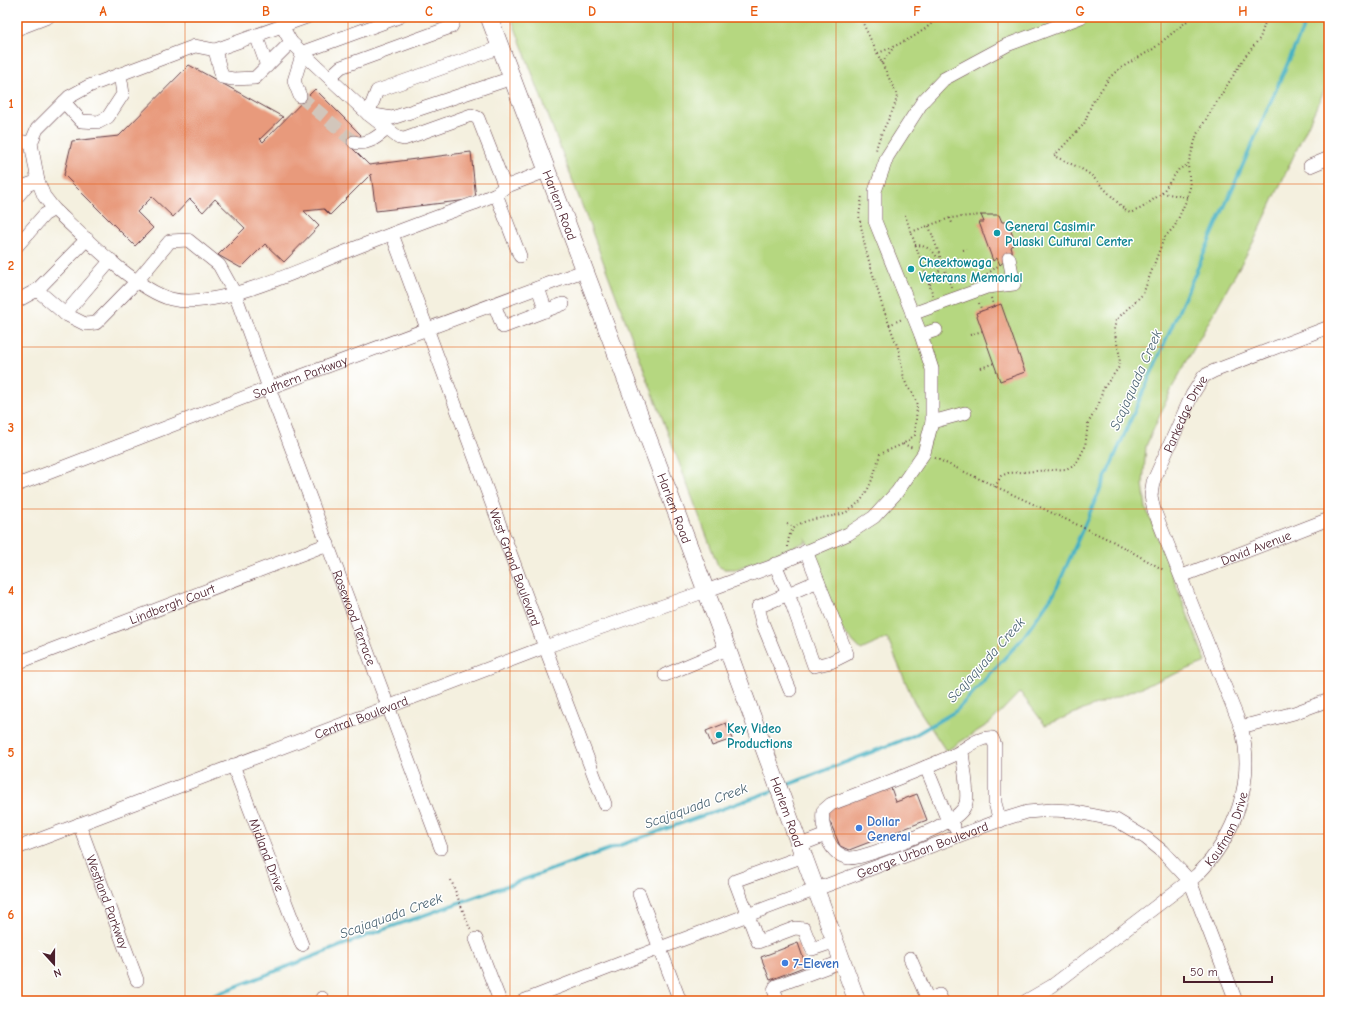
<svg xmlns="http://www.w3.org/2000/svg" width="1346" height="1018" font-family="'Comic Neue',sans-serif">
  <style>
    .green { fill: #b5d780; stroke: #807b56 }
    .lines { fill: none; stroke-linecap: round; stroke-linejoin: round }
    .stream { stroke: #44b1c2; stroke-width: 3.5 }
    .building { fill: #e89a7c }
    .minor-tunnel { stroke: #d2c6bb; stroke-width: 13; stroke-dasharray: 13 6; stroke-linecap: butt }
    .minor-casing { stroke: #643e46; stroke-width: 14 }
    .major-casing { stroke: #643e46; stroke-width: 18 }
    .path { stroke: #643e46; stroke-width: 2; stroke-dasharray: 1 3; stroke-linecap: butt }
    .minor { stroke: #fff; stroke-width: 13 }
    .major { stroke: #fff; stroke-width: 17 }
    .grid { fill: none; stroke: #e8590c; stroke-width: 1; stroke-opacity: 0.55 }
    .culture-dot { fill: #0f9aa8; stroke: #fff; stroke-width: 1.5 }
    .shop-dot { fill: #3f7fe0; stroke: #fff; stroke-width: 1.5 }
    .labels { text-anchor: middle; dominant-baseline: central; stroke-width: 3; stroke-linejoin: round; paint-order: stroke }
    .street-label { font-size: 13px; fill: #4a1f2b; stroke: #fff }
    .culture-label { font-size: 13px; font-weight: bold; fill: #0d838f; stroke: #fff; text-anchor: start }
    .shop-label { font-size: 13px; font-weight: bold; fill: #366cbe; stroke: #fff; text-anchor: start }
    .water-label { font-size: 14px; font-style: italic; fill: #47616f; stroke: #fff }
    .neatline { fill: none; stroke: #e8590c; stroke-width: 1.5 }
    .grid-label { font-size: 13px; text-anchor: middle; font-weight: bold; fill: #e8590c }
  </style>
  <rect width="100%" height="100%" fill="#fff"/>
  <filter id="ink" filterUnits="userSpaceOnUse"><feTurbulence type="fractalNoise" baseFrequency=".025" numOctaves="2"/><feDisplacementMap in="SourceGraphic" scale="8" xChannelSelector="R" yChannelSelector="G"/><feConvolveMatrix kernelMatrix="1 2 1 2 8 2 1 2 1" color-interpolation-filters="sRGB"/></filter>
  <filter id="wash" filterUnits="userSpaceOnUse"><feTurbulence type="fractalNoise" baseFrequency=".012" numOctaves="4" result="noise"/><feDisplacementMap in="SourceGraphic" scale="16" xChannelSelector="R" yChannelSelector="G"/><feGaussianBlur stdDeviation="0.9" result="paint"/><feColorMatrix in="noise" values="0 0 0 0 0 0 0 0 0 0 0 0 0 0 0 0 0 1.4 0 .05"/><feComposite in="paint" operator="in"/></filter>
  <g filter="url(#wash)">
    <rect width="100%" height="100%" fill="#f4f0df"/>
    <path class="green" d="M 511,17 L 1329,17 L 1329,80 L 1255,239 L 1173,386 L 1146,446 L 1143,484 L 1146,508 L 1206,662 L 1045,725 L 1020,692 L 990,723 L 946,751 L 914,702 L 887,638 L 861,650 L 842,630 L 805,537 L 806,542 L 736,569 L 724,569 L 718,566 Z"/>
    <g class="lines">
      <path class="stream" d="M 782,787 L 913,736 L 956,711 L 1022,639 L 1055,592 L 1308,17
        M 199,1001 L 371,934 L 775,790"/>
    </g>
    <g id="blocks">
      <path class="building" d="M 677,17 L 688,17 L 678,21 Z
        M 189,65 L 283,117 L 260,139 L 263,142 L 315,89 L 361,135 L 350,146 L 369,165 L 471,152 L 476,199 L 376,211 L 371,174 L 330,215 L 324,209 L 304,211 L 319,226 L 284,262 L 265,244 L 241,268 L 218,255 L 245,228 L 215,199 L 203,212 L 190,199 L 173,217 L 152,197 L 137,212 L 153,228 L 135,246 L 64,175 L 72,141 L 119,136 Z
        M 981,215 L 999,215 L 1002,222 L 1008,222 L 1015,243 L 1011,247 L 1013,254 L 1000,265 L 997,258 L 993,261 L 979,222 L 984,222 Z
        M 1001,304 L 1025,372 L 1000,381 L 976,313 Z
        M 726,723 L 732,739 L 712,746 L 706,731 Z
        M 890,785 L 896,802 L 917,794 L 927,820 L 849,850 L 840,846 L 825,810 Z
        M 798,943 L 806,966 L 770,980 L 761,957 Z"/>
    </g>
  </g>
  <g filter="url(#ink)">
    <use href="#blocks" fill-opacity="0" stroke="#643e46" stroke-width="1"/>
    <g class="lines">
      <path class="minor-tunnel" d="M 300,96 L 354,142"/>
      <defs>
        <g id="minor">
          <path d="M 307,17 L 215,50 L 195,46 L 89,86 L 69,97 L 37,129 L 31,143 L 38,181 L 44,196 L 54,209 C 82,235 136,290 171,299 C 216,311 306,267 350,250 C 391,234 433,218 475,203 L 496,194 L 505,187 L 546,171"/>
          <path d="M 282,26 L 291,42 L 368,114 L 399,138 L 404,139 L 471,115 L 478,118 L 505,187"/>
          <path d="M 17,29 L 48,17"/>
          <path d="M 256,35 L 267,66"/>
          <path d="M 501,47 L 377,91 L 368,114 L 392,118 L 512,78"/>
          <path d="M 215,50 L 222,77 L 233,79 L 255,78 L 291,42"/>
          <path d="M 330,77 L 341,67 L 451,27 L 453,23 L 451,17"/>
          <path d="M 300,96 L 294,81 L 303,52 L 399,17"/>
          <path d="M 64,102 L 81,121 L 99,122 L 108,117 L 123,94 L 120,74"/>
          <path d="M 17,141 L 31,143"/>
          <path d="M 354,142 C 367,146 377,137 387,129"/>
          <path d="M 1310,166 L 1329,158"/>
          <path d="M 496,194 L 520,256"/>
          <path d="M 17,197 L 27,185 L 38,181"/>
          <path id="s1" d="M 392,234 L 545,647 L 605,804"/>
          <path d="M 17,246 L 44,215 L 54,209"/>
          <path d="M 538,288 L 546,311"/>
          <path id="s2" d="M 37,290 L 65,314 L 85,324 L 96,323 L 137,281 L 170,241 L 188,240 L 219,265 L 235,294 L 269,388 L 441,848"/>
          <path d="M 17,301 L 37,290 L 87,239"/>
          <path d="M 494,304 L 503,327 L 563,304"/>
          <path d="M 65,314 L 111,260"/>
          <path d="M 912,314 L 987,287 L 1014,284 L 1009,258"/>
          <path d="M 921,335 L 936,330"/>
          <path d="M 932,422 L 965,413"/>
          <path id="s3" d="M 17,485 L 269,388 L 583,271"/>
          <path d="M 775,564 L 792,604 L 814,666 L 831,662 L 847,654 L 806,551"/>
          <path id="s4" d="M 1182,576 L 1329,519"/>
          <path id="s5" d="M 17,663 L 328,544"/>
          <path d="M 665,675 L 727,649"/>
          <path d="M 790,690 L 762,622 L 758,607 L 818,581"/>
          <path d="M 1241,727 L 1294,713 L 1329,700"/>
          <path d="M 962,751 C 963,765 969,791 966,803 C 963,813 950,821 941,825 C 928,833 862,859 849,858 C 829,855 821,828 823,811 L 831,804 C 873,788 914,773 954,755 C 966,749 979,736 992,738 L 995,745 L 995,803 L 1000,821"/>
          <path id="s6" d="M 233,765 L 302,945"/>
          <path d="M 926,767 L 948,821 L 954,826"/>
          <path id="s7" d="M 79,824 L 137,980"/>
          <path d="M 800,845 L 826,835"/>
          <path id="s8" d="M 17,848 L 545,647 L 706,591 L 773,566 L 848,534 L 874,517 L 897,492 L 924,453 L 932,422 L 932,369 L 921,335 L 875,221 L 875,191 L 887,157 L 923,101 L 944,79 L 1007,45 L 1081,17"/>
          <path d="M 804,856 L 735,881 L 758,942 L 795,928 L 804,929 L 812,949 L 836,941"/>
          <path d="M 639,894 L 680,1001"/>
          <path d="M 476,939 L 500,1001"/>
          <path d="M 910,958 L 928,1000"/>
          <path d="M 322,998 L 323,1001"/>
          <path id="s9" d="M 523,1001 L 660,948 L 998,821 L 1027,812 L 1052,810 L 1072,811 L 1116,820 L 1146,838 L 1162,851 L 1190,881 L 1236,1001"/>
          <path d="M 778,1001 L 774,990 L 776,986 L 843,961"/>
          <path d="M 927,1001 L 939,995 L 942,1001"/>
          <path id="s10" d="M 1026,1001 L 1052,986 L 1197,875 C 1235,837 1256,780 1241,727 L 1154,510 L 1151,496 L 1153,482 L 1192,395 L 1204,376 L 1214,371 L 1329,327"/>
        </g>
        <g id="major">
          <path id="s11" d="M 489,17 L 706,591 L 857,1001"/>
        </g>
      </defs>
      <use href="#minor" class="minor-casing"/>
      <use href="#major" class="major-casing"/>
      <path class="path" d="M 860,17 L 897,95 C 895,113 880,130 876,150
        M 1255,17 L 1265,23
        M 878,53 C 896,46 926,33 937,17
        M 882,63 L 893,48
        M 1162,193 L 1179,169 L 1188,165
        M 1187,197 L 1162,193 L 1142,208 L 1130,213 L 1125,210 L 1091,175 L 1080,168 L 1054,156 L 1084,124 L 1092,103 L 1110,77 L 1119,69 L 1153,49 L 1192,17
        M 905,215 L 933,295
        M 950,218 L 952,223
        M 929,226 L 951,287
        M 911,232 L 950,218 L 981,215
        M 915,245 C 938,245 949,271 929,285
        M 963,250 L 967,249
        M 987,274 L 998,266
        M 991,298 L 994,307
        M 979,303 L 982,311
        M 889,325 L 902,319
        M 970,335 L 982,331
        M 981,368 L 994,363
        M 903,444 L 913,448
        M 935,458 L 1112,541 L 1164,570
        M 995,487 L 1001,476 L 1008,473 L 1066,469 L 1076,464 L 1085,447 L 1088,423 L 1098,407 L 1103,389 L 1119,367 L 1120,357 L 1114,330 L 1116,320 L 1143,294 L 1164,238 L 1175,226 L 1186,201 L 1190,187 L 1188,165 L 1197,134 L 1244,58 L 1260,38 L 1267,17
        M 787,524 L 794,527
        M 788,547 C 787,514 823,521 844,513 C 849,511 854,507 857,504 C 869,495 876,468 880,454 L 903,444 L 915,435 L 917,405 L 913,393 L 908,388 L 904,379 L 899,351 L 882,305 L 866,251 L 859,216 L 862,196
        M 451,880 L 470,929"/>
      <use href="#minor" class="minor"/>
      <use href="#major" class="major"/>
    </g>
  </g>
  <path class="grid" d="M 185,17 L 185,1001M 348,17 L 348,1001M 510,17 L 510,1001M 673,17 L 673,1001M 836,17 L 836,1001M 998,17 L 998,1001M 1161,17 L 1161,1001M 17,184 L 1329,184M 17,347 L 1329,347M 17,509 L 1329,509M 17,671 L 1329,671M 17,834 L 1329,834"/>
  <g class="culture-dot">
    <circle cx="997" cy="233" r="4"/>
    <circle cx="911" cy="269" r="4"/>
    <circle cx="719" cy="735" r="4"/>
  </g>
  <g class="shop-dot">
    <circle cx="859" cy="828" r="4"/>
    <circle cx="785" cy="963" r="4"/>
  </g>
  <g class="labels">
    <g class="street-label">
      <text stroke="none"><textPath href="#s11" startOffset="201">Harlem Road</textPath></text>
      <text stroke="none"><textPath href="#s3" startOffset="303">Southern Parkway</textPath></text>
      <text stroke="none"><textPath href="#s10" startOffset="712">Parkedge Drive</textPath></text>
      <text stroke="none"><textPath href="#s11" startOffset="525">Harlem Road</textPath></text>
      <text stroke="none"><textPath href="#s4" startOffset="79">David Avenue</textPath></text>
      <text stroke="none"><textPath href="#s1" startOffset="355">West Grand Boulevard</textPath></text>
      <text stroke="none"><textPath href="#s5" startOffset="166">Lindbergh Court</textPath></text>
      <text stroke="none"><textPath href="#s2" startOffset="617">Rosewood Terrace</textPath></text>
      <text stroke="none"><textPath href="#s8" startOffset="368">Central Boulevard</textPath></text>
      <text stroke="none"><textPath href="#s11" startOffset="849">Harlem Road</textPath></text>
      <text stroke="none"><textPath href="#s10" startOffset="268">Kaufman Drive</textPath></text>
      <text stroke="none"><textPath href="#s9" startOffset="427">George Urban Boulevard</textPath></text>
      <text stroke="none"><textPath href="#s6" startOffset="96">Midland Drive</textPath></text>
      <text stroke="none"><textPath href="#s7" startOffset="83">Westland Parkway</textPath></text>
    </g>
    <g class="culture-label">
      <text x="1005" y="226">General Casimir<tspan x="1005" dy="15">Pulaski Cultural Center</tspan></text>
      <text x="919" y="262">Cheektowaga<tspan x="919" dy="15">Veterans Memorial</tspan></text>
      <text x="727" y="728">Key Video<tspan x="727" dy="15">Productions</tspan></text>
    </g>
    <g class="shop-label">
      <text x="867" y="821">Dollar<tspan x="867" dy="15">General</tspan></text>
      <text x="793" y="963">7-Eleven</text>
    </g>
    <g class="water-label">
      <text transform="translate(1136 380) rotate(-66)">Scajaquada Creek</text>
      <text transform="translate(986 660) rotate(-48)">Scajaquada Creek</text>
      <text transform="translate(696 806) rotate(-20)">Scajaquada Creek</text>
      <text transform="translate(391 916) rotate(-20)">Scajaquada Creek</text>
    </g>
  </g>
  <rect width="1346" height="1018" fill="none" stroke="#fff" stroke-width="44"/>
  <g transform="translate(54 964) rotate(159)" stroke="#ffffff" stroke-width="3" paint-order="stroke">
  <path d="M0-3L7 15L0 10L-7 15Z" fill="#4a1f2b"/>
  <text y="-6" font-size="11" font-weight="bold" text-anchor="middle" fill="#4a1f2b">N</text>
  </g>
  <path d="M1184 976v6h88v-6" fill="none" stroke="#4a1f2b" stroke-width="2"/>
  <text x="1190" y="976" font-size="12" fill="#4a1f2b" stroke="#ffffff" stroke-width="3" paint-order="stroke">50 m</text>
  <rect x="22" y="22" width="1302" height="974" class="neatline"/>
  <g class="grid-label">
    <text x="103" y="16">A</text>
    <text x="266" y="16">B</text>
    <text x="429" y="16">C</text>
    <text x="592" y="16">D</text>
    <text x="754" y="16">E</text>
    <text x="917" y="16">F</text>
    <text x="1080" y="16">G</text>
    <text x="1243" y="16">H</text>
    <text x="11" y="108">1</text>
    <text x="11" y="270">2</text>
    <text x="11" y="432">3</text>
    <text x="11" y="595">4</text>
    <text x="11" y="757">5</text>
    <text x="11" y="919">6</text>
  </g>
</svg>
